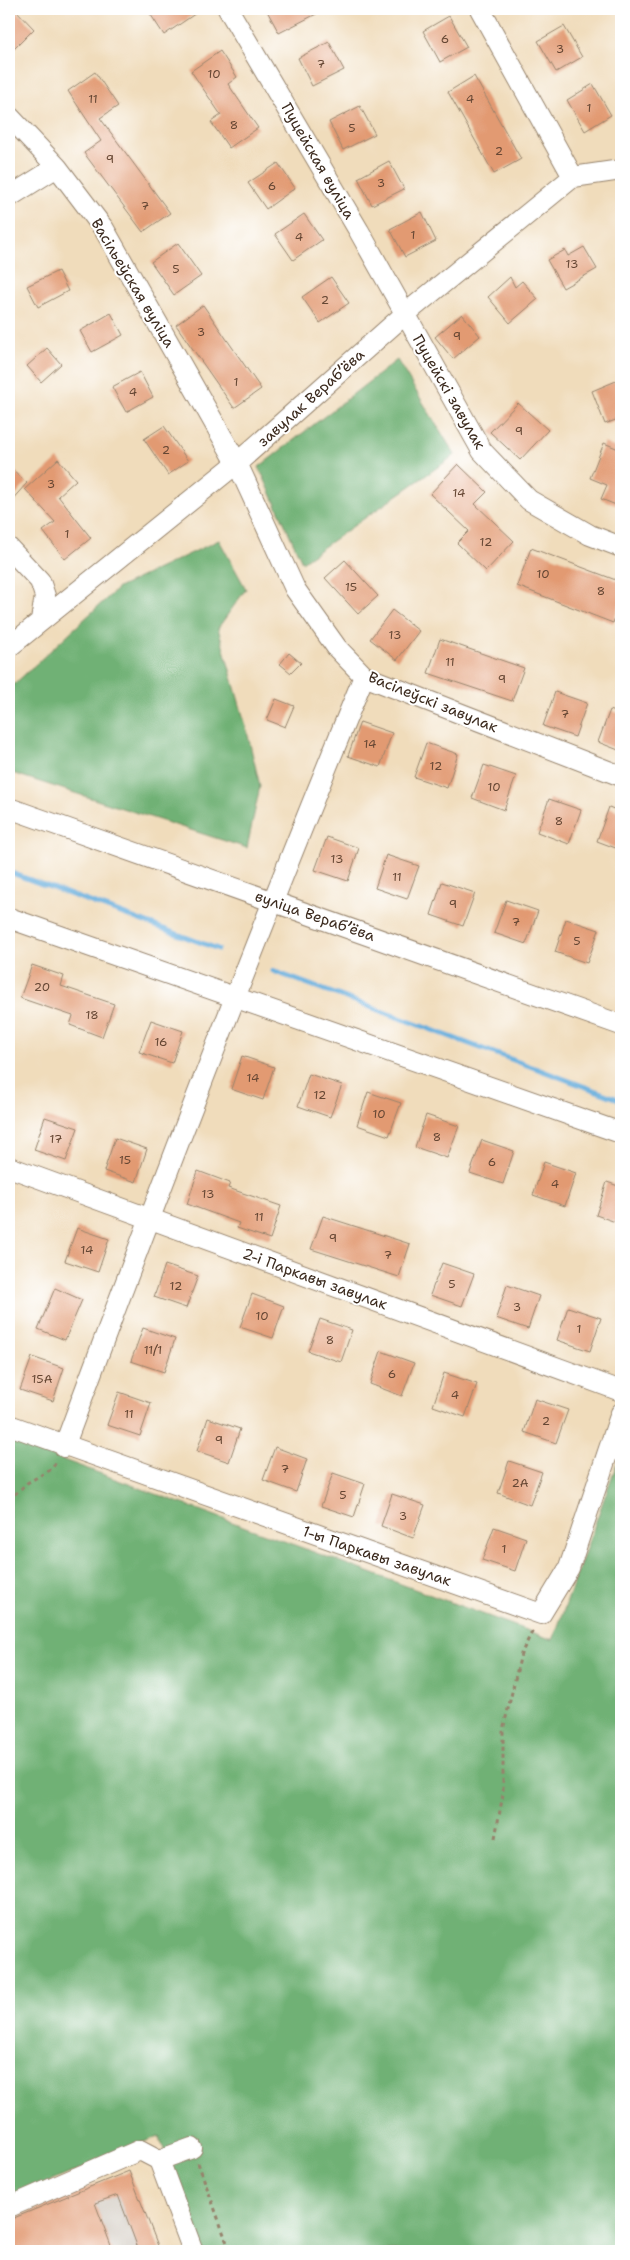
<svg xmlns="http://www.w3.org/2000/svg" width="630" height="2260" font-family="'Shantell Sans',sans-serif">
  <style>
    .industrial { fill: #cbc3b8 }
    .forest { fill: #70b174; stroke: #566e49 }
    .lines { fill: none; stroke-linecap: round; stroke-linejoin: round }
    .stream { stroke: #64acdb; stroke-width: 5 }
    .building { fill: #e29a72 }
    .minor-casing { stroke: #96836c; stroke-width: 22 }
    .path { stroke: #96836c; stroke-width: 3; stroke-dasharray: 4 4; stroke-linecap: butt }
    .minor { stroke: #fff; stroke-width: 20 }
    .labels { text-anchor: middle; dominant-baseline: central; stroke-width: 4; stroke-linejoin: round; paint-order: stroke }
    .number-label { font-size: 12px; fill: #654633 }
    .street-label { font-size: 15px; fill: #3b2a1e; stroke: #fff }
  </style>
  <rect width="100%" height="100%" fill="#fff"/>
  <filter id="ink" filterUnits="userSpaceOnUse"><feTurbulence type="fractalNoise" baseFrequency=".02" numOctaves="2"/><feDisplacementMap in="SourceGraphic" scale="10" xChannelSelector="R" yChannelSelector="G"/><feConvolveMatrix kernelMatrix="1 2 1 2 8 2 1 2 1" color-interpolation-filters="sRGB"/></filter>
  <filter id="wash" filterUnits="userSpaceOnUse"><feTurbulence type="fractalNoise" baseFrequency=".0096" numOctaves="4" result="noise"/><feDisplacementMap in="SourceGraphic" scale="20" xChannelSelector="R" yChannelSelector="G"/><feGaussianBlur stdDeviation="1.12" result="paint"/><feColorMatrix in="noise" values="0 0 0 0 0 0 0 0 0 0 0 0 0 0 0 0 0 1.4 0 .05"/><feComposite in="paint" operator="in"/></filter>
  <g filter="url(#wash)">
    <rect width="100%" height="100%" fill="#f0dcbb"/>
    <path class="industrial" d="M 129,2171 L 160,2251 L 9,2251 L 9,2220 Z"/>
    <path class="forest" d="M 397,360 L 455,455 L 302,562 L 259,467 Z
      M 219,540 L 246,589 L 218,628 L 245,723 L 260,786 L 247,848 L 9,772 L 9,689 L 118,588 Z
      M 9,1440 L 553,1640 L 621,1452 L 621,2251 L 202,2251 L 159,2136 L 9,2199 Z"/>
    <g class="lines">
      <path class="stream" d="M 9,872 L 218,949
        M 273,971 L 621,1100"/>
    </g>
    <g id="blocks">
      <path class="building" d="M 9,9 L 15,9 L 34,29 L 9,54 Z
        M 147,9 L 202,9 L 164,35 Z
        M 266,9 L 326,9 L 279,33 Z
        M 449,16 L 467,47 L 440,62 L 423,31 Z
        M 564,26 L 582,57 L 556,72 L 538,41 Z
        M 329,42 L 344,70 L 312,86 L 298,58 Z
        M 220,51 L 237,77 L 228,84 L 258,128 L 229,148 L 211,122 L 221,115 L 191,71 Z
        M 95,72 L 118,106 L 100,118 L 170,213 L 143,232 L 84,153 L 101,141 L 68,91 Z
        M 474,76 L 521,159 L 494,174 L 448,92 Z
        M 593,84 L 611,115 L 585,131 L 567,100 Z
        M 360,106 L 375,134 L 343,150 L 329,122 Z
        M 389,161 L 404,189 L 372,205 L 358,178 Z
        M 278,163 L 295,188 L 266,209 L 248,183 Z
        M 422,212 L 436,241 L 405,257 L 390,229 Z
        M 304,214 L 322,240 L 293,260 L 275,234 Z
        M 178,243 L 201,276 L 174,295 L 151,262 Z
        M 584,247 L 597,269 L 563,288 L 547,260 L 565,250 L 568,256 Z
        M 58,271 L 68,291 L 38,307 L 27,286 Z
        M 331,277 L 349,303 L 320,323 L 302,297 Z
        M 510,277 L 515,287 L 522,281 L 538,299 L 510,323 L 488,297 Z
        M 203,305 L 261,389 L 234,408 L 176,325 Z
        M 111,313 L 123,335 L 92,352 L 80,331 Z
        M 462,314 L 480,336 L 453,359 L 435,337 Z
        M 47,348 L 61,364 L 41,382 L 27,366 Z
        M 140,372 L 153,397 L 126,412 L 112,387 Z
        M 621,379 L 621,418 L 605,424 L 592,391 Z
        M 518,403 L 548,430 L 520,460 L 490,432 Z
        M 164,426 L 188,461 L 168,475 L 144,439 Z
        M 604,443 L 621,450 L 621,507 L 601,499 L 607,485 L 590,478 Z
        M 58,459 L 76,480 L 58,496 L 91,538 L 65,559 L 43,531 L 55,522 L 25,489 Z
        M 458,464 L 487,492 L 475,504 L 514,541 L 486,571 L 457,543 L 469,531 L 430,494 Z
        M 9,466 L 27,483 L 9,503 Z
        M 531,548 L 621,582 L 621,600 L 613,623 L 517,586 Z
        M 345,560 L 378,596 L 358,614 L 325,578 Z
        M 392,610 L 419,631 L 397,660 L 370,639 Z
        M 440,639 L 524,668 L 512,701 L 428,673 Z
        M 289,653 L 301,663 L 291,673 L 280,664 Z
        M 555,692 L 587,703 L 575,737 L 543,726 Z
        M 276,699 L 294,706 L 285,727 L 267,720 Z
        M 610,710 L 621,714 L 621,751 L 598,742 Z
        M 360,722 L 392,733 L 380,767 L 348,756 Z
        M 426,743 L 458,754 L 447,788 L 414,777 Z
        M 484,765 L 516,776 L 504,810 L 472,798 Z
        M 549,799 L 581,810 L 569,844 L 537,832 Z
        M 609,807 L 621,812 L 621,850 L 597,841 Z
        M 327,837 L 359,848 L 348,881 L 315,870 Z
        M 386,855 L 419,866 L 407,899 L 375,888 Z
        M 442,882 L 475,893 L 463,926 L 431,915 Z
        M 506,900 L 538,911 L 526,944 L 494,933 Z
        M 566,919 L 599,930 L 587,963 L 555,952 Z
        M 32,965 L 64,976 L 61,986 L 114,1004 L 102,1037 L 70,1025 L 73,1016 L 20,998 Z
        M 151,1020 L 183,1031 L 172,1063 L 139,1052 Z
        M 242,1056 L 274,1067 L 263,1100 L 231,1089 Z
        M 309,1074 L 342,1085 L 330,1117 L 298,1106 Z
        M 368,1092 L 401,1103 L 389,1136 L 357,1125 Z
        M 426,1115 L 459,1126 L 447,1158 L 415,1147 Z
        M 45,1117 L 78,1128 L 66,1161 L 34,1150 Z
        M 115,1138 L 147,1149 L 136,1182 L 104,1171 Z
        M 482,1140 L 514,1151 L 503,1184 L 470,1173 Z
        M 544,1162 L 576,1173 L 565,1206 L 533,1195 Z
        M 198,1171 L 230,1183 L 228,1188 L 281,1206 L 270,1239 L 237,1228 L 239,1223 L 187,1204 Z
        M 607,1182 L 621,1187 L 621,1224 L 596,1215 Z
        M 323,1216 L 410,1244 L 399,1277 L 311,1249 Z
        M 77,1228 L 109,1239 L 98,1272 L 65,1261 Z
        M 442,1263 L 474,1274 L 462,1306 L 430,1295 Z
        M 165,1265 L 198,1276 L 186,1308 L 154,1297 Z
        M 507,1285 L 539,1296 L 528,1329 L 496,1318 Z
        M 55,1288 L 82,1300 L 65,1340 L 38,1329 Z
        M 252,1294 L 284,1306 L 273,1338 L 240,1327 Z
        M 568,1307 L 601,1318 L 590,1351 L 557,1340 Z
        M 320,1319 L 352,1330 L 341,1362 L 308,1351 Z
        M 143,1328 L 175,1339 L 164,1372 L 131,1361 Z
        M 381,1351 L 414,1363 L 402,1396 L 370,1384 Z
        M 32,1357 L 64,1368 L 53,1401 L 20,1390 Z
        M 444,1373 L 477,1384 L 465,1417 L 433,1406 Z
        M 119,1392 L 151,1403 L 140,1436 L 107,1425 Z
        M 535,1399 L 568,1410 L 556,1443 L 524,1432 Z
        M 208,1418 L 240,1429 L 229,1462 L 197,1451 Z
        M 275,1447 L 307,1459 L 296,1492 L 263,1480 Z
        M 509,1461 L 542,1472 L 530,1505 L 498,1493 Z
        M 333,1473 L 365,1484 L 354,1517 L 321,1506 Z
        M 392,1494 L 425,1505 L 413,1538 L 381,1526 Z
        M 494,1527 L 526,1538 L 515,1571 L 482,1560 Z
        M 129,2171 L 160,2251 L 139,2251 L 118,2195 L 95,2203 L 113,2251 L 9,2251 L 9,2220 Z"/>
    </g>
  </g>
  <g filter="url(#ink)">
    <use href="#blocks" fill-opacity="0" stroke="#96836c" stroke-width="1"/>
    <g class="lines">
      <defs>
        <path id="minor" d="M 228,9 L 359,231 L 482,451 L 529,500 L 590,535 L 621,547
          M 480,9 L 573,177
          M 9,116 L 57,167 L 104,229 L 237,463 L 295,589 L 337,648 L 364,676 L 621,776
          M 9,197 L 57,167
          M 9,548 L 40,581 L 45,596 L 41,620
          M 9,647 L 237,463 L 404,315 L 573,177 L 621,170
          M 9,808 L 621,1025
          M 9,918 L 621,1133
          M 9,1167 L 621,1391
          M 9,1425 L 541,1614 L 569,1568 L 621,1413
          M 64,1447 C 160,1188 259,931 364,676
          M 159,2160 L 193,2251
          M 9,2207 L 140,2150 L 159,2160 L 192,2148"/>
      </defs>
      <use href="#minor" class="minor-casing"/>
      <path class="path" d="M 9,1500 L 27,1483 L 52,1469 L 56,1462
        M 495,1838 L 503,1794 L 503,1730 L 521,1654 L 533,1630
        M 198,2163 L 230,2251"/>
      <use href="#minor" class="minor"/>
    </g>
  </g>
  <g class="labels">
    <g class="number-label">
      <text x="445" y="39">6</text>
      <text x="560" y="49">3</text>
      <text x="321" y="64">7</text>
      <text x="214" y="74">10</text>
      <text x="93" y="99">11</text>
      <text x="470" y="99">4</text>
      <text x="589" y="108">1</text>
      <text x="234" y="125">8</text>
      <text x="352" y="128">5</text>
      <text x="499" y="151">2</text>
      <text x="110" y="159">9</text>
      <text x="381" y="183">3</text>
      <text x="272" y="186">6</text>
      <text x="145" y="206">7</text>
      <text x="413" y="235">1</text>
      <text x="299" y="237">4</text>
      <text x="572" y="264">13</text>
      <text x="176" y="269">5</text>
      <text x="325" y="300">2</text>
      <text x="201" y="332">3</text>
      <text x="457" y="336">9</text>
      <text x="236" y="382">1</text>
      <text x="133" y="392">4</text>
      <text x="519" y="431">9</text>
      <text x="166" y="450">2</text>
      <text x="51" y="484">3</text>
      <text x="459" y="493">14</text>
      <text x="67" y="534">1</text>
      <text x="486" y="542">12</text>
      <text x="543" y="574">10</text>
      <text x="351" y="587">15</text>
      <text x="601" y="591">8</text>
      <text x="395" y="635">13</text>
      <text x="450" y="662">11</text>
      <text x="502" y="679">9</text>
      <text x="565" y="714">7</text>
      <text x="370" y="744">14</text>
      <text x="436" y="766">12</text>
      <text x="494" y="787">10</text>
      <text x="559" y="821">8</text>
      <text x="337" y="859">13</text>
      <text x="397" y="877">11</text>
      <text x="453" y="904">9</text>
      <text x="516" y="922">7</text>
      <text x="577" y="941">5</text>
      <text x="42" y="987">20</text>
      <text x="92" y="1015">18</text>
      <text x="161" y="1042">16</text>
      <text x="253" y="1078">14</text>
      <text x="320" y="1095">12</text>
      <text x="379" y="1114">10</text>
      <text x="437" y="1137">8</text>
      <text x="56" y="1139">17</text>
      <text x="125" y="1160">15</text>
      <text x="492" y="1162">6</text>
      <text x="555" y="1184">4</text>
      <text x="208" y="1194">13</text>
      <text x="259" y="1217">11</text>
      <text x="333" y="1238">9</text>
      <text x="87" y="1250">14</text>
      <text x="388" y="1255">7</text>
      <text x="452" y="1284">5</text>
      <text x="176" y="1286">12</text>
      <text x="517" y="1307">3</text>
      <text x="262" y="1316">10</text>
      <text x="579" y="1329">1</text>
      <text x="330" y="1340">8</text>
      <text x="153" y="1350">11/1</text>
      <text x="392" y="1374">6</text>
      <text x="42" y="1379">15А</text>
      <text x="455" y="1395">4</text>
      <text x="129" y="1414">11</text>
      <text x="546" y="1421">2</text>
      <text x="219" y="1440">9</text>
      <text x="285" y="1469">7</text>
      <text x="520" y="1483">2А</text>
      <text x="343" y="1495">5</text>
      <text x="403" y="1516">3</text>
      <text x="504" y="1549">1</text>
    </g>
    <g class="street-label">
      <text transform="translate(318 161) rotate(60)">Пуцейская вуліца</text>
      <text transform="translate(133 283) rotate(59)">Васільеўская вуліца</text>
      <text transform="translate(449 392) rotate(60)">Пуцейскі завулак</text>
      <text transform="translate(311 398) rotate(-42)">завулак Верабʼёва</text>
      <text transform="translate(433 702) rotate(22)">Васілеўскі завулак</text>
      <text transform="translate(315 916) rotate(19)">вуліца Верабʼёва</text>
      <text transform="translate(315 1279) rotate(20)">2-і Паркавы завулак</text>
      <text transform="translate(377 1556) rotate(19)">1-ы Паркавы завулак</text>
    </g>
  </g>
  <rect width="630" height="2260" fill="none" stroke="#fff" stroke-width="30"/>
</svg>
